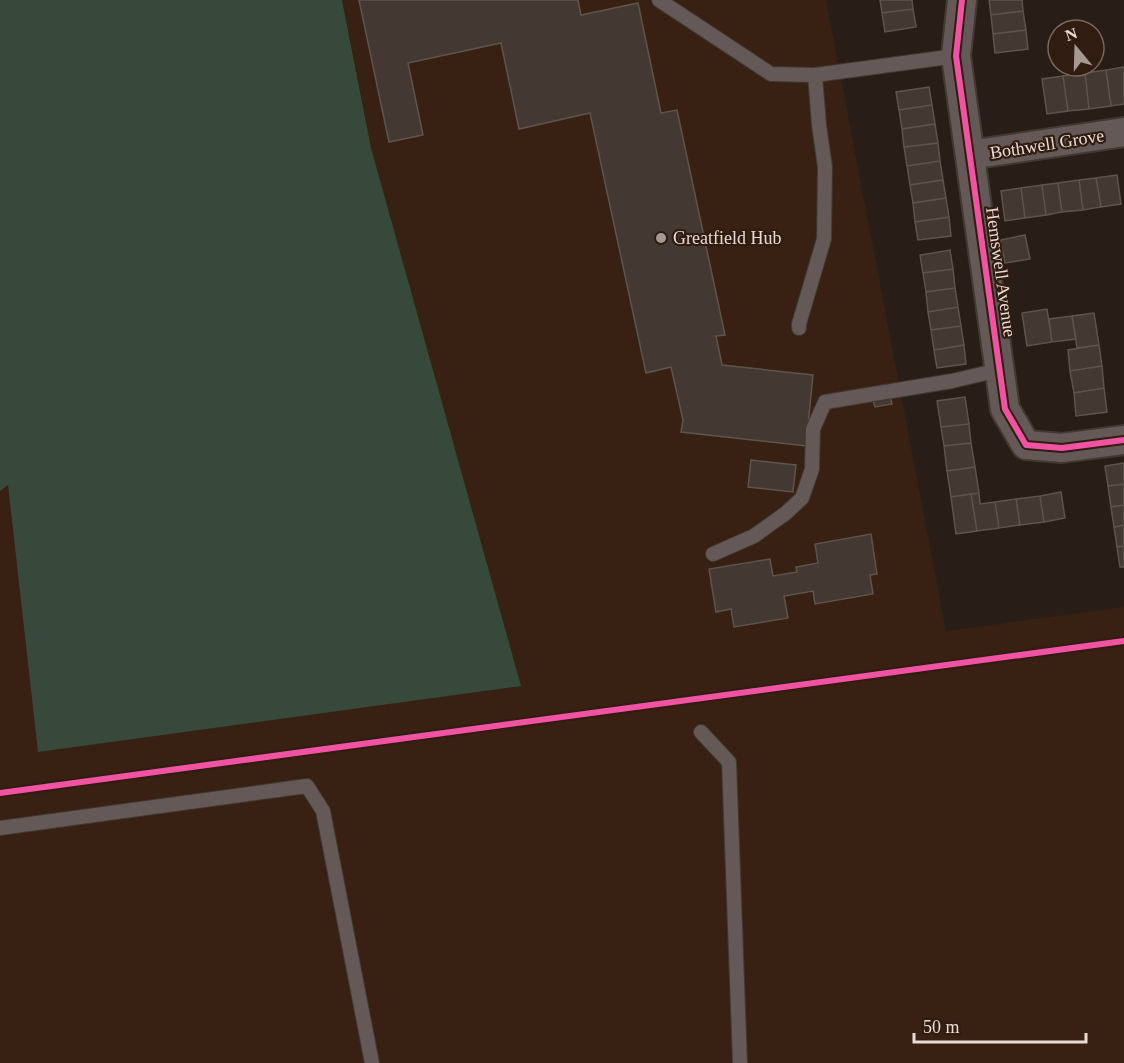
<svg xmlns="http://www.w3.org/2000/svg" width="1124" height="1063" font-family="Georgia,serif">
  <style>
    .built { fill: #382012 }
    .green { fill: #36493a }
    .building { fill: #433932; stroke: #5e544e; stroke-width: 1.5 }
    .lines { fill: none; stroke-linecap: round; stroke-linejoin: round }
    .service-casing { stroke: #423933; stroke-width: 16 }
    .minor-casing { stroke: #423933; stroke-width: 32 }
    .service { stroke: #645956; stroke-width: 14 }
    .minor { stroke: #645956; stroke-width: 28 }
    .cycleway-casing { stroke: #301c10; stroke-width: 10 }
    .cycleway { stroke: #f153a3; stroke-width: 6 }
    .poi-dot { fill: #a69991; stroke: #301c10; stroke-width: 2 }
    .labels { text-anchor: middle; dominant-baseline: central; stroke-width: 4.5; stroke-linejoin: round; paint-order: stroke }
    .street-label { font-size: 18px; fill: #e9dbd3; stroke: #301c10 }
    .poi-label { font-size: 18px; fill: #e9dbd3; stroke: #301c10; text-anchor: start }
  </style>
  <rect width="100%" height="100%" fill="#291e17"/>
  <path class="built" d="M 342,0 L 826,0 L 946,631 L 1124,607 L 1124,1063 L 0,1063 L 0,410 L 371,148 Z"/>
  <path class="green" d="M 0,0 L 342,0 L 371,148 L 521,686 L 38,752 L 8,485 L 0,491 Z"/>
  <path class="building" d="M 359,0 L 578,0 L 581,15 L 638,3 L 661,113 L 677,110 L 725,335 L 716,336 L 722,365 L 813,375 L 806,446 L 681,432 L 683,420 L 671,367 L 646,373 L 590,113 L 519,129 L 501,43 L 408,63 L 423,135 L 389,142 Z
    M 880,0 L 912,0 L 913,9 L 882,13 Z
    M 989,0 L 1022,0 L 1023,11 L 991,15 Z
    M 913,9 L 916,27 L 885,32 L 882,13 Z
    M 1023,11 L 1026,30 L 993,34 L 991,15 Z
    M 1026,30 L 1028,49 L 995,53 L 993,34 Z
    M 1124,67 L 1124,104 L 1111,106 L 1106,70 Z
    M 1106,70 L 1111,106 L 1089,109 L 1085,73 Z
    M 1085,73 L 1089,109 L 1068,111 L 1063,76 Z
    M 1063,76 L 1068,111 L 1047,114 L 1042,79 Z
    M 929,87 L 932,105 L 899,110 L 896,92 Z
    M 932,105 L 935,124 L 902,129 L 899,110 Z
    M 935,124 L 938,143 L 904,147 L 902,129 Z
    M 938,143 L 940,161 L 907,166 L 904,147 Z
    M 940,161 L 943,180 L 910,185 L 907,166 Z
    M 1117,175 L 1121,204 L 1101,207 L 1096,178 Z
    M 1096,178 L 1101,207 L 1083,210 L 1079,180 Z
    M 943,180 L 946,198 L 913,203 L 910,185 Z
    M 1079,180 L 1083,210 L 1062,212 L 1058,183 Z
    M 1058,183 L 1062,212 L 1046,215 L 1042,185 Z
    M 1042,185 L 1046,215 L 1025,218 L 1021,188 Z
    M 1021,188 L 1025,218 L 1005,221 L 1001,191 Z
    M 946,198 L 949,217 L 915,222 L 913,203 Z
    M 949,217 L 951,236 L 918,240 L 915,222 Z
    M 1025,235 L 1030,259 L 1005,263 L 1000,240 Z
    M 950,250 L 953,269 L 923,273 L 920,255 Z
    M 953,269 L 955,288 L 926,292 L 923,273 Z
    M 955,288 L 958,307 L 928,312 L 926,292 Z
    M 958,307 L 961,326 L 931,330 L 928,312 Z
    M 1047,309 L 1052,342 L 1027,346 L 1022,313 Z
    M 1094,313 L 1099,345 L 1077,348 L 1072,316 Z
    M 1072,316 L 1076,339 L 1052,342 L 1049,319 Z
    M 961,326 L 964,345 L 934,350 L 931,330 Z
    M 964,345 L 966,364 L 937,368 L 934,350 Z
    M 1099,345 L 1102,366 L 1070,371 L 1068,350 Z
    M 1102,366 L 1104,388 L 1074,393 L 1070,371 Z
    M 1104,388 L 1107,412 L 1076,416 L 1074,393 Z
    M 890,396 L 892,404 L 875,407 L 873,400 Z
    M 965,397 L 969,424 L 941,427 L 937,401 Z
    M 969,424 L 971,443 L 944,446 L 941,427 Z
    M 971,443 L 975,467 L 947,471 L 944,446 Z
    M 751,460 L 796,465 L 793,492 L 748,487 Z
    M 1124,463 L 1124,484 L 1108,486 L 1105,466 Z
    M 975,467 L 979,493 L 951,497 L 947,471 Z
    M 1124,484 L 1124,505 L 1111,507 L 1108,486 Z
    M 1061,492 L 1065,518 L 1044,522 L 1040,496 Z
    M 979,493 L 980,504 L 995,502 L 999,528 L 977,531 L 971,494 Z
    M 971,494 L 977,531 L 956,534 L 951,497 Z
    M 1040,496 L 1044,522 L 1020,525 L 1016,499 Z
    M 1016,499 L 1020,525 L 999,528 L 995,502 Z
    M 1124,505 L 1124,525 L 1114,527 L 1111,507 Z
    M 1124,525 L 1124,546 L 1117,547 L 1114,527 Z
    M 871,534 L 877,574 L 870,575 L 873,594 L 815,604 L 813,591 L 784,596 L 788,618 L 734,627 L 731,609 L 716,612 L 709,569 L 770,559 L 773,576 L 797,572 L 796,567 L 818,563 L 815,544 Z
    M 1124,546 L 1124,567 L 1120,567 L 1117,547 Z"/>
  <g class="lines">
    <defs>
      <path id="service" d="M 659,0 L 771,74 L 815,75 L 956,56
        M 799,328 L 799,324 L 824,239 L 825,167 L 819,125 L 815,75
        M 713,554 L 754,536 L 786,513 L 802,498 L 812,469 L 813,429 L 825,402 L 952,381 L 999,370
        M 701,732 L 729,762 L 740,1063
        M 0,828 L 307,786 L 323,811 L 372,1063"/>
      <path id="minor" d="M 962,0 L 956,56 L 1005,409 L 1026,445 L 1062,448 L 1124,440
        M 970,155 L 1124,132"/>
    </defs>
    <use href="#service" class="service-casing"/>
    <use href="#minor" class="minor-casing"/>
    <use href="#service" class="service"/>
    <use href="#minor" class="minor"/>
    <defs>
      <path id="cycleway" d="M 962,0 L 956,56 L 1005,409 L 1026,445 L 1062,448 L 1124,440
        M 0,793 L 1124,641"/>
    </defs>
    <use href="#cycleway" class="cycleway-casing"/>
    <use href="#cycleway" class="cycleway"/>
  </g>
  <circle class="poi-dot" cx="661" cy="238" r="6"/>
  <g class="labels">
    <g class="street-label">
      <text transform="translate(1047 144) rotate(-9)">Bothwell Grove</text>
      <text transform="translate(1001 272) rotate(82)">Hemswell Avenue</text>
    </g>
    <g class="poi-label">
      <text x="673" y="238">Greatfield Hub</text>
    </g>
  </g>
  <g transform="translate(1076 48) rotate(341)"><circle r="28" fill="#301c10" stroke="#7a685e" stroke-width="1.5"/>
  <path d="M0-4.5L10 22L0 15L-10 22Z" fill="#a69991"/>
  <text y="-9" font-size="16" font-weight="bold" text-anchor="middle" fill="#e9dbd3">N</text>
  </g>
  <path d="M914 1033v9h172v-9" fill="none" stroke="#e9dbd3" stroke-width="3"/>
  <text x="923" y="1033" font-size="18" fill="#e9dbd3" stroke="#301c10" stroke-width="4.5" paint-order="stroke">50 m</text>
</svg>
